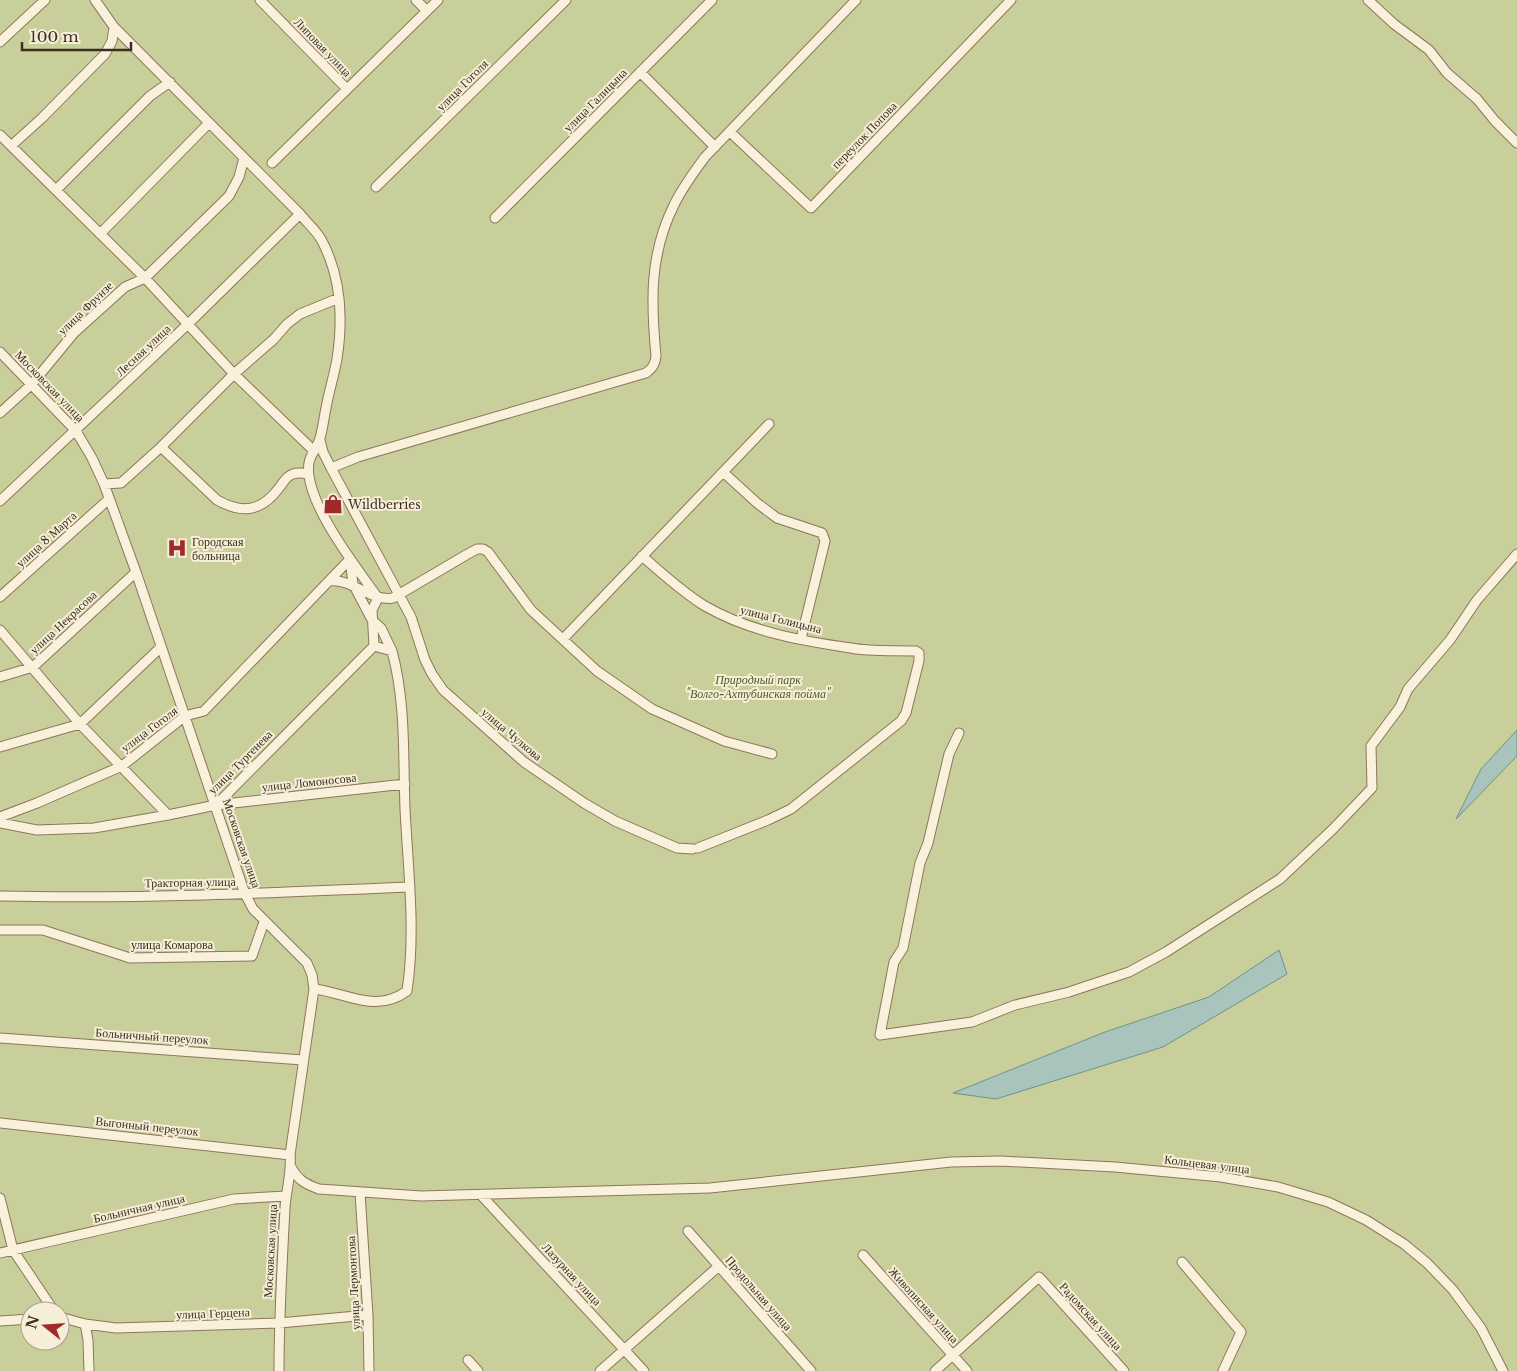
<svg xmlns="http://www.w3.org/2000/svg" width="1517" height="1371" font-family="'Libre Baskerville',serif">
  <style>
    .green { fill: #c9cf9b; fill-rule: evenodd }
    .water { fill: #a9c4bc; stroke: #6f938a }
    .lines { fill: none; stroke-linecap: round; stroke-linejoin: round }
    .minor-casing { stroke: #8d765c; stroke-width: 11 }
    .minor { stroke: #faf1dc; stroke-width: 9 }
    .labels { text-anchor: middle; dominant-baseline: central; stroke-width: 4; stroke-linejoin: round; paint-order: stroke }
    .street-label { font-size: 12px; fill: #3d2e20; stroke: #f7eed8 }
    .poi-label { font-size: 12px; fill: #3d2e20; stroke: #f7eed8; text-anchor: start }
    .park-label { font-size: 12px; font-style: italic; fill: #4d5a26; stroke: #f7eed8 }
  </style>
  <rect width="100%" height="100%" fill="#f0e4c8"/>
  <path class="green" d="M 0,0 L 1517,0 L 1517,1371 L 0,1371 ZM 30,1311 L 60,1311 L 60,1341 L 30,1341 Z"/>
  <path class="water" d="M 1517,730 L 1517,756 L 1456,819 L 1481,769 Z
    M 1279,950 L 1287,974 L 1163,1047 L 996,1099 L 953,1093 L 1105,1032 L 1209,997 Z"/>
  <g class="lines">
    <defs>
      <path id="minor" d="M 95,0 L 114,27 L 300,214 C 307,223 317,231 322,241 C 341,277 343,320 337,359 C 334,376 329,391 326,408 C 324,417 323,428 320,438 C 316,453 306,455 309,476 C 314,513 356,567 378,598 L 372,610 L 374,646 L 392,651 C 406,703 403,756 405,809 C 408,870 416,931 407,991 C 375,1014 348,993 314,989
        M 260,0 L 347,89
        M 416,0 L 427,11
        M 1368,0 L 1394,24 L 1429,50 L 1447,73 L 1477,99 L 1495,121 L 1517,143
        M 0,42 L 45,0
        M 640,72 L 715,147
        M 730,132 L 811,208 L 1011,0
        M 0,135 L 145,278 L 234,374 L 313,450
        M 11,146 L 42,118 L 105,54 L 112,41 L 114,27
        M 272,163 L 438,0
        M 376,187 L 566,0
        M 56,190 L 150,96 L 170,82
        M 495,218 L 712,0
        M 100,234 L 209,123
        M 0,352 L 76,431 L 92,458 L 104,484 L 136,572 L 245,894 L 253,909 L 307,963 L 312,975 L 314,989 L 290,1155 C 292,1173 286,1190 285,1208 C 282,1263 279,1317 279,1371
        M 0,413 L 32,384 L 74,333 L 125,287 L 145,278 L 229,196 L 239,177 L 244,158
        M 320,440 L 323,452 L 331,468 L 411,617 L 425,660 L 432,674 L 443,690 L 524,762 L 584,803 L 615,821 L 677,848 L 693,849
        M 161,447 L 217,500 C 242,514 261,512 279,488 C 283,483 286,476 293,474 C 298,472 303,473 308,474
        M 331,468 L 358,457 L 646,373 C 653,368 655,364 656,356 C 651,303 649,255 674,205 C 682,188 694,172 705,157 L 856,0
        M 723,472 L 757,503 L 777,518 L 822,533 L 825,541 L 801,639
        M 104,484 L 121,483 L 161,447 L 234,374 L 274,339 L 287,324 L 300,314 L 339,298
        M 0,501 L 188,324 L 300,214
        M 642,556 C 662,573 682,592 705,606 C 748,631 801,641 851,648 C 872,652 894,650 916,651 L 919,653 L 919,661 L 906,713 L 901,721 L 791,809 L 768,820 L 698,848
        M 350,559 L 353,584 L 372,620 L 381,628 L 392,651
        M 329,581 C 353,578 370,602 393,598 L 466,555 L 477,549 L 483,549 L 488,552 L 531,610 L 597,671 L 652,709 L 724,741 L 772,754
        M 0,597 L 109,499
        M 0,630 L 80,724 L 168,815
        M 563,639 L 769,424
        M 0,677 L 33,667 L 136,572
        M 959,733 L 949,754 L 928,843 L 920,863 L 903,948 L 894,962 L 880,1035 L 972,1022 L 1015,1005 L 1069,992 L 1129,972 L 1166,952 L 1280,879 L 1333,829 L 1372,788 L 1371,746 L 1400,707 L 1408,689 L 1450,640 L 1477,600 L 1517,554
        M 0,747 L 80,724 L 161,647
        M 216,805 L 374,646
        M 0,817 L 37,803 L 122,766 L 185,716 L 204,711 L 350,559
        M 0,823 L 37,830 L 94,828 L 168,815 L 216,805 L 405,784
        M 0,896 C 137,899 273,893 410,887
        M 0,930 L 43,930 L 130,958 L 252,956 L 264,922
        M 0,1038 L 303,1060
        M 0,1123 L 290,1155
        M 291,1167 C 298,1180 305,1184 319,1189 L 421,1196 L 710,1188 L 951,1162 L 1001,1161 L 1115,1167 L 1221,1177 L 1278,1187 L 1328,1202 L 1366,1220 L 1404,1244 L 1427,1263 L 1453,1290 L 1481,1328 L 1503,1371
        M 360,1193 L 368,1315 L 369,1371
        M 481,1195 L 644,1371
        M 0,1198 L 13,1250 L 54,1311
        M 688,1231 L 811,1371
        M 0,1253 L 234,1199 L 286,1196
        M 863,1255 L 967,1371
        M 1182,1262 L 1241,1332 L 1223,1371
        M 60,1317 L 85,1324 L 116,1328 L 279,1323 L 368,1315
        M 0,1321 L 30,1319
        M 85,1324 L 88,1340 L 89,1371
        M 468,1360 L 478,1371
        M 600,1371 L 719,1266
        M 935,1371 L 1039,1277 L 1124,1371"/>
    </defs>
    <use href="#minor" class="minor-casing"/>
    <use href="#minor" class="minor"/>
  </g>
  <defs>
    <symbol id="shop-bare" viewBox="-9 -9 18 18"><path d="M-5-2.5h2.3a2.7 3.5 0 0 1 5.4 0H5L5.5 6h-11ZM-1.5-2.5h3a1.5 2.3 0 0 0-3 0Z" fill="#9e2a2b" stroke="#f7eed8" stroke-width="2.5" paint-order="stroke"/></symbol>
    <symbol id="hospital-bare" viewBox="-9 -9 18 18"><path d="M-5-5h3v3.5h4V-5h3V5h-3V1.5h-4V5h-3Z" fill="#9e2a2b" stroke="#f7eed8" stroke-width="2.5" paint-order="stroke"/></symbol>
  </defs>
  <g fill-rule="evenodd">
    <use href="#shop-bare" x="319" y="490" width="28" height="28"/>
    <use href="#hospital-bare" x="163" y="534" width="28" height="28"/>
  </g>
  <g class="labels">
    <g class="street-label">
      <text transform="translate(323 47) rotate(46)">Липовая улица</text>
      <text transform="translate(462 85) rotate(-45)">улица Гоголя</text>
      <text transform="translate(595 100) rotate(-45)">улица Галицына</text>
      <text transform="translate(864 135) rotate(-46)">переулок Попова</text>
      <text transform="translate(85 308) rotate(-44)">улица Фрунзе</text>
      <text transform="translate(143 350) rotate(-43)">Лесная улица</text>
      <text transform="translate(50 386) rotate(46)">Московская улица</text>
      <text transform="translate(46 539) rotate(-42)">улица 8 Марта</text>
      <text transform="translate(781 619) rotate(14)">улица Голицына</text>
      <text transform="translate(63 622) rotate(-43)">улица Некрасова</text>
      <text transform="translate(149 729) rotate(-37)">улица Гоголя</text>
      <text transform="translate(512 734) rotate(40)">улица Чулкова</text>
      <text transform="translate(240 762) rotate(-45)">улица Тургенева</text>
      <text transform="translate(309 782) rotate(-6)">улица Ломоносова</text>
      <text transform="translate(242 843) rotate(71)">Московская улица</text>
      <text transform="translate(190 882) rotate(-1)">Тракторная улица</text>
      <text x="172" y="944">улица Комарова</text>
      <text transform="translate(152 1036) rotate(4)">Больничный переулок</text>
      <text transform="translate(147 1126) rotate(6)">Выгонный переулок</text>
      <text transform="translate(1207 1164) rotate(7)">Кольцевая улица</text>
      <text transform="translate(139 1208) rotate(-13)">Больничная улица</text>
      <text transform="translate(270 1251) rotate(-87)">Московская улица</text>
      <text transform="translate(572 1274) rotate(47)">Лазурная улица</text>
      <text transform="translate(353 1283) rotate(-93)">улица Лермонтова</text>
      <text transform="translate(759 1293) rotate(49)">Продольная улица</text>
      <text transform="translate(924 1305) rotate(48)">Живописная улица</text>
      <text transform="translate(213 1313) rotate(-2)">улица Герцена</text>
      <text transform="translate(1091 1316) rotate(48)">Радомская улица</text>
    </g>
    <g class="poi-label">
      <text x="348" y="504">Wildberries</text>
      <text x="192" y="541">Городская<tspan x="192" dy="14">больница</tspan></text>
    </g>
    <g class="park-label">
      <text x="758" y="679">Природный парк<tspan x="758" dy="14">"Волго-Ахтубинская пойма"</tspan></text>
    </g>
  </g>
  <g transform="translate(45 1326) rotate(287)"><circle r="24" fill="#f7eed8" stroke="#ada18e"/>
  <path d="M0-4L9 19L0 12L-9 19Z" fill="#9e2a2b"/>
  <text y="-8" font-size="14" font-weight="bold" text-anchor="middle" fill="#3d2e20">N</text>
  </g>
  <path d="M22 42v8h109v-8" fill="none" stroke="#3d2e20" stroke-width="2.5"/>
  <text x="30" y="42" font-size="15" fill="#3d2e20" stroke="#f7eed8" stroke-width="4" paint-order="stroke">100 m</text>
</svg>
